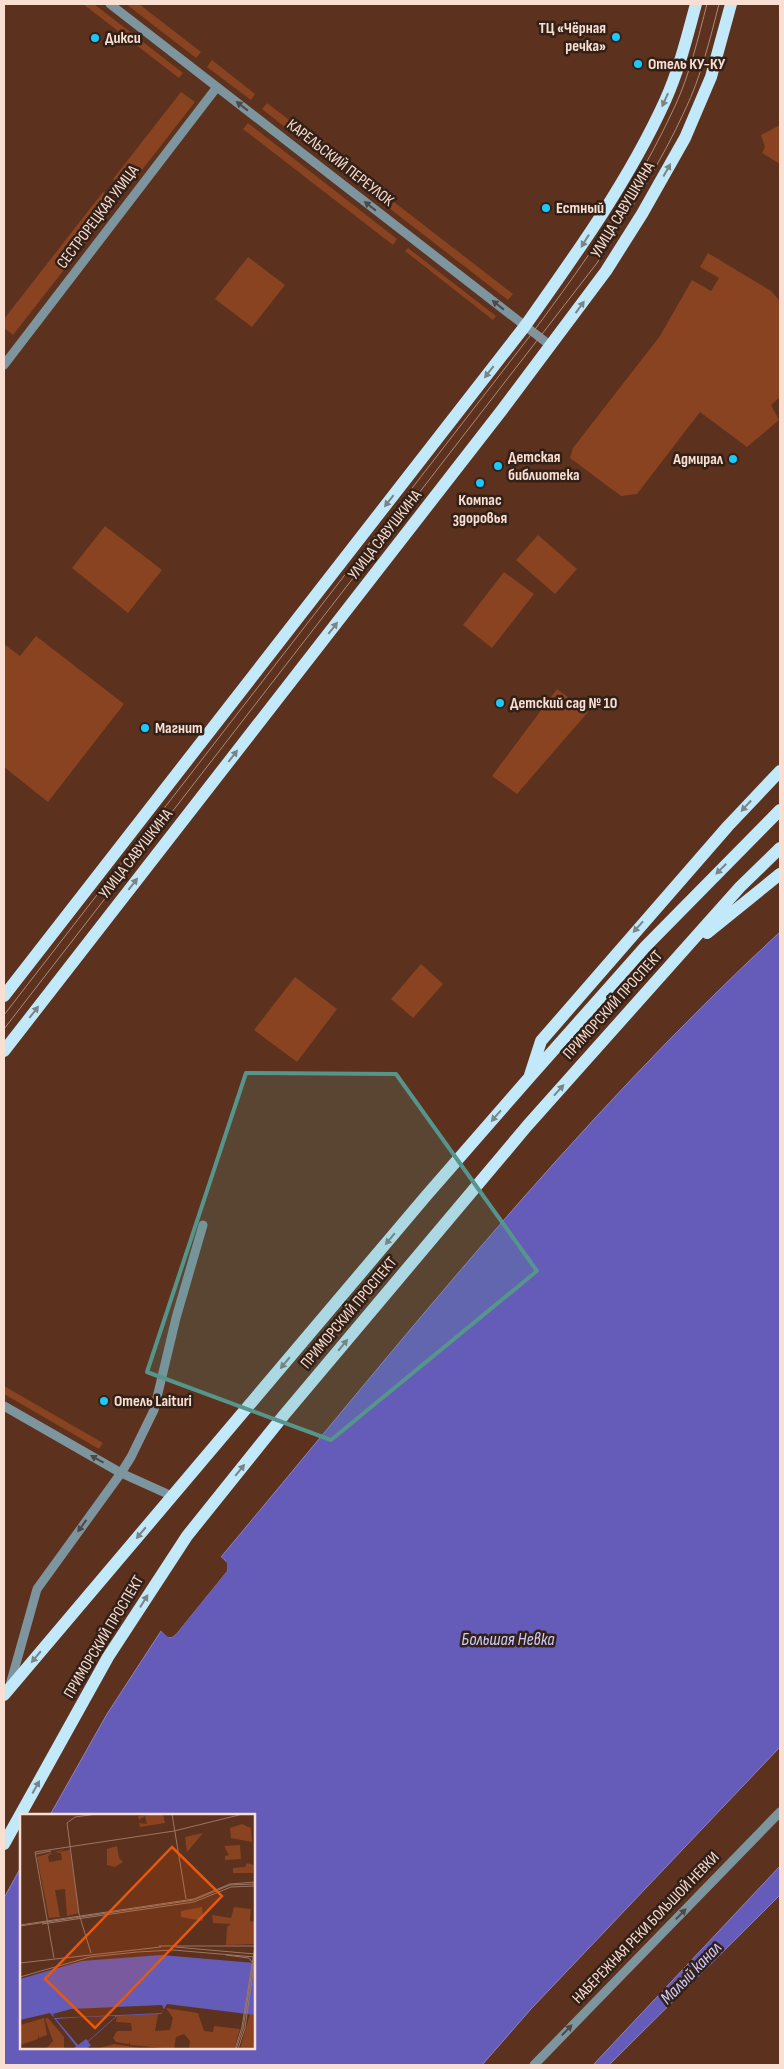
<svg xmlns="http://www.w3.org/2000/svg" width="784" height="2069" font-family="'Sofia Sans Condensed',sans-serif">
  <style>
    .green { fill: #8a4320 }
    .water { fill: #655bb8; stroke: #9182c0 }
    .pier { fill: #5c311d }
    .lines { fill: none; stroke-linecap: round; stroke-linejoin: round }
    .minor { stroke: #7d959f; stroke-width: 9 }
    .major { stroke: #c1e9f9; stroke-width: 12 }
    .tram { stroke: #ac8979; stroke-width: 1 }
    .oneway { fill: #7a8488 }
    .oneway2 { fill: #4d4947 }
    .marked { fill: #55958c; fill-opacity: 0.2; stroke: #55958c; stroke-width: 4; stroke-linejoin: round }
    .poi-dot { fill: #1cc9fc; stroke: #332017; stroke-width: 2 }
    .labels { text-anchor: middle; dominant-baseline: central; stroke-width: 5; stroke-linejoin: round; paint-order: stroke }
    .poi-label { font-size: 16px; font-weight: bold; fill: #f9ded2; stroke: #332017; text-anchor: start }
    .street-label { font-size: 16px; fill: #f9ded2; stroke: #332017 }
    .water-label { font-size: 18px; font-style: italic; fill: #cccbfd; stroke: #332017 }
    .inset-road { fill: none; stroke: #9b7665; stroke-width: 1 }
    .view { fill: #e8590c; fill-opacity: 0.15; stroke: #e8590c; stroke-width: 2.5 }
    .inset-edge { fill: none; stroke: #f9ded2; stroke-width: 2.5 }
  </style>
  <rect width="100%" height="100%" fill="#5c311d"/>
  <path class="green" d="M 83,4 L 94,4 L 183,73 L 179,78 Z
    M 126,4 L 139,4 L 201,52 L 196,58 Z
    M 212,60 L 255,94 L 251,100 L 207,67 Z
    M 181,92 L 195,102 L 127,189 L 113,179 Z
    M 267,103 L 297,126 L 285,127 L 262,109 Z
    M 248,123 L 397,239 L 393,245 L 243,129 Z
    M 780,125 L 780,164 L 762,153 L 765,147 L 761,135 Z
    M 304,132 L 382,192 L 378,198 L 294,134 Z
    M 103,192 L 117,202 L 13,335 L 4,328 L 4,319 Z
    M 394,202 L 513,294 L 508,300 L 389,208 Z
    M 408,248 L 496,316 L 493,320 L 405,251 Z
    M 708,253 L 771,291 L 780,301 L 780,397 L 771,405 L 779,420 L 747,447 L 700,412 L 637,494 L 621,496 L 570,458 L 573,448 L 660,336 L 692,280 L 711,291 L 719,278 L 700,267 Z
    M 248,257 L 285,285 L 252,327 L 215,299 Z
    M 105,526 L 162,570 L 128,613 L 72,568 Z
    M 538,535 L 577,569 L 555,594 L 516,560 Z
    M 504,572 L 534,594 L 492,648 L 463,625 Z
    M 36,636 L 124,704 L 48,802 L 4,767 L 4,644 L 20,656 Z
    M 557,689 L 588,712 L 517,794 L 492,776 Z
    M 421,964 L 443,984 L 413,1018 L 391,999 Z
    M 295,977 L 337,1009 L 297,1062 L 254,1030 Z
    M 4,1386 L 103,1443 L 99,1449 L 4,1394 Z"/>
  <path class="water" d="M 780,932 L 780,1747 L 531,2009 L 482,2065 L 4,2065 L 4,1898 L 21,1867 L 21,2048 L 254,2048 L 254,1815 L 50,1815 L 107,1714 L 161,1631 L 169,1637 L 172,1637 L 176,1634 L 227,1571 L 225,1560 L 221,1557 C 400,1343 574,1122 780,932 Z
    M 780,1866 L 780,1895 L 609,2065 L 593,2065 Z"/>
  <path class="pier" d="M 221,1557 L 227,1563 L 227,1571 L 176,1634 L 172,1637 L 168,1637 L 161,1631 L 163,1629 L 169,1634 L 174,1632 L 225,1570 L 225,1564 L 219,1559 Z"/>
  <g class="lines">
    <path class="minor" d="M 110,4 L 551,346
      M 4,365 L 217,87
      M 4,1406 L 121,1473 L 172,1496
      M 10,1685 L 37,1589 L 121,1473 L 131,1457 L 154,1410 L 176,1318 L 203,1225
      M 534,2065 L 780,1812"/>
    <path class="major" d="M 707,933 L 780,874
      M 4,996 L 525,326 C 576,254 628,182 665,101 C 679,70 687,37 696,4
      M 4,1051 L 502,410 L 606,271 L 642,214 L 685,138 L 711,77 L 731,4
      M 530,1075 L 541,1041 L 728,826 L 780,771
      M 4,1695 L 426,1196 L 528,1079 L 645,947 L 780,810
      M 4,1844 L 108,1657 L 187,1536 L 284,1415 L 527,1126 L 740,887 L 780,848"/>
    <path class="tram" d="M 4,1015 L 533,332 C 586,261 638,187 675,106 C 690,74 698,38 707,4
      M 4,1029 L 597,263 C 628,213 661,163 685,110 C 701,77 710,39 719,4"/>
  </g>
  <defs><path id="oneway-solid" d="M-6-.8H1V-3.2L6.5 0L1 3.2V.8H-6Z" transform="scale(1.25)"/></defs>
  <g class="oneway">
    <use href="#oneway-solid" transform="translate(665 100) rotate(114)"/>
    <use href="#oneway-solid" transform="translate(667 170) rotate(-61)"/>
    <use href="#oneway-solid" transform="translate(585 241) rotate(122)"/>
    <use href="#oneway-solid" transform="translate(580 307) rotate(-54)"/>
    <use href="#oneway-solid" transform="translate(489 372) rotate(128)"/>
    <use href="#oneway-solid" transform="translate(389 501) rotate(128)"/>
    <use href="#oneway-solid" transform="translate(333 628) rotate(-52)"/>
    <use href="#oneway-solid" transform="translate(233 756) rotate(-52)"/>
    <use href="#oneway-solid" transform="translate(746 806) rotate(133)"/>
    <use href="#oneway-solid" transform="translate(721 869) rotate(135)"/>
    <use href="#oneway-solid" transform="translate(133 884) rotate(-52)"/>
    <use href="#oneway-solid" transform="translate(638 927) rotate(132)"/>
    <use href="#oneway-solid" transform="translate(34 1012) rotate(-52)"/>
    <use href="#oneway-solid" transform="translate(559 1090) rotate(-48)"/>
    <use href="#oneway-solid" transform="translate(496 1116) rotate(131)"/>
    <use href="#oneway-solid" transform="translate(390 1239) rotate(130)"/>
    <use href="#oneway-solid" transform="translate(343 1345) rotate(-50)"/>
    <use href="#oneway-solid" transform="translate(285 1363) rotate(130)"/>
    <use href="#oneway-solid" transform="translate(240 1470) rotate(-51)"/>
    <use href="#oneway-solid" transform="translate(141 1533) rotate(130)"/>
    <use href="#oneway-solid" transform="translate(144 1601) rotate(-58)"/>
    <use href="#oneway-solid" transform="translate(36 1657) rotate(130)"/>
    <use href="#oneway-solid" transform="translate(36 1787) rotate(-61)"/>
  </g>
  <g class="oneway2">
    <use href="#oneway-solid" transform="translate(242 106) rotate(-142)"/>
    <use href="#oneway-solid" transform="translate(370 206) rotate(-142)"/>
    <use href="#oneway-solid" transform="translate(498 305) rotate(-142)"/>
    <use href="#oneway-solid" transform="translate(97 1459) rotate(-151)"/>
    <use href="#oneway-solid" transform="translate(82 1526) rotate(126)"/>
    <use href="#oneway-solid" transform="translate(681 1914) rotate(-46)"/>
    <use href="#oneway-solid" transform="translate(567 2030) rotate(-46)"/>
  </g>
  <path class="marked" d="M 246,1073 L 396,1074 L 537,1271 L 331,1440 L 147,1372 Z"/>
  <g class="poi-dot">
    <circle cx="616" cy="37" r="5"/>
    <circle cx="95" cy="38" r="5"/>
    <circle cx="638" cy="64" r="5"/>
    <circle cx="546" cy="208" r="5"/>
    <circle cx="733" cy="459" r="5"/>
    <circle cx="498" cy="466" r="5"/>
    <circle cx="480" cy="483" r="5"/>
    <circle cx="500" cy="703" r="5"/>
    <circle cx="145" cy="728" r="5"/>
    <circle cx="104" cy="1401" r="5"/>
  </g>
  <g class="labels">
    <g class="poi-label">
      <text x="606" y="28" text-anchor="end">ТЦ «Чёрная<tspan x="606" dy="18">речка»</tspan></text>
      <text x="105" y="38">Дикси</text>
      <text x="648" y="64">Отель КУ-КУ</text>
      <text x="556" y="208">Естный</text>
      <text x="508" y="457">Детская<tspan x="508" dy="18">библиотека</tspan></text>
      <text x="723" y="459" text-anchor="end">Адмирал</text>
      <text x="480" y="500" text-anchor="middle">Компас<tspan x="480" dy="18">здоровья</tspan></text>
      <text x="510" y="703">Детский сад № 10</text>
      <text x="155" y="728">Магнит</text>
      <text x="114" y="1401">Отель Laituri</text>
    </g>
    <g class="street-label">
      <text transform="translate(340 163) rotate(38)">КАРЕЛЬСКИЙ ПЕРЕУЛОК</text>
      <text transform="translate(623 210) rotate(-59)">УЛИЦА САВУШКИНА</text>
      <text transform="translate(98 217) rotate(-53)">СЕСТРОРЕЦКАЯ УЛИЦА</text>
      <text transform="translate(385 535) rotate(-52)">УЛИЦА САВУШКИНА</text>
      <text transform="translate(136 854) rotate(-52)">УЛИЦА САВУШКИНА</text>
      <text transform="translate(613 1005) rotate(-48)">ПРИМОРСКИЙ ПРОСПЕКТ</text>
      <text transform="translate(349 1313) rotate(-50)">ПРИМОРСКИЙ ПРОСПЕКТ</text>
      <text transform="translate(104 1637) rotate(-59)">ПРИМОРСКИЙ ПРОСПЕКТ</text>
      <text transform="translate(646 1928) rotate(-46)">НАБЕРЕЖНАЯ РЕКИ БОЛЬШОЙ НЕВКИ</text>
    </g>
    <g class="water-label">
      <text x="508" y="1639">Большая Невка</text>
      <text transform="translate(691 1973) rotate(-46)">Малый канал</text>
    </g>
  </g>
  <g transform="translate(20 1814)">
    <rect width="235" height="235" fill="#5c311d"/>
    <path d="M 143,0 L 145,9 L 120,13 L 119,9 L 127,10 L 125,2 L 119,6 L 118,2 ZM 222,10 L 231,14 L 232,28 L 211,24 L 210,14 ZM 183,19 L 167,38 L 165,23 ZM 220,31 L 221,45 L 205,46 L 205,42 L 209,41 L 204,32 ZM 97,32 L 99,44 L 103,48 L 95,53 L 87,51 L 87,35 ZM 47,34 L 38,38 L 50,36 L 59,99 L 47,102 L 45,75 L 35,76 L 40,103 L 29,104 L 17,43 L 33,38 L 28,42 L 29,48 L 42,46 L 41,39 L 35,38 ZM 227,49 L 234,51 L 233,59 L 213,59 L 213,54 L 225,53 ZM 182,93 L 183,107 L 161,103 L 161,97 ZM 214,93 L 231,95 L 230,107 L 235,108 L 234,130 L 206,131 L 207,113 L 211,110 L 193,109 L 192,101 L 211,104 ZM 146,194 L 178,199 L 184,217 L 193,218 L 194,212 L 220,215 L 214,235 L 169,235 L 170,227 L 164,220 L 156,223 L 154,235 L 110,231 L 110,227 L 109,230 L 96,228 L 93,224 L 97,217 L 112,217 L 111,209 L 96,208 L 97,202 L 138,200 L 135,217 L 150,216 L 153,204 ZM 230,200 L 235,201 L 235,235 L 220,235 ZM 24,204 L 27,221 L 19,224 L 18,221 L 18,225 L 0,231 L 0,211 ZM 28,204 L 44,223 L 44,235 L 26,235 L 33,227 L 25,205 ZM 94,230 L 127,235 L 76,235 Z" fill="#8a4320"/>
    <path d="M 141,141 L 235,149 L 235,201 L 147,190 L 141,200 L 97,202 L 68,228 L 71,231 L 67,235 L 54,235 L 56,232 L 30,199 L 0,206 L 0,165 L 62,147 ZM 142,191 L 144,195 L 141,199 L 34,204 L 33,200 L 51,195 ZM 63,203 L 95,202 L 95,203 L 68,227 L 66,225 L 58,231 L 36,205 Z" fill="#655bb8" fill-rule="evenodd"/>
    <path class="inset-road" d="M 152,0 L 166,85M 16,40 L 31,37M 22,110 L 174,88 L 211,73 L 235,72M 0,111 L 174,85 L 210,70 L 235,68M 0,112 L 174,86 L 210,71 L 235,70M 139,132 L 235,132M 155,133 L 235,140M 71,139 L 59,100 L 47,9 L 55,3 L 77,0M 206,141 L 229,144 L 232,148M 34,144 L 15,38 L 154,17 L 223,0M 0,149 L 141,133M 0,163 L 70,143 L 117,138 L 153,136 L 235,143M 215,235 L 222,213 L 235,132M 216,235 L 223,215 L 235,136M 218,235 L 225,214 L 235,145"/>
    <path class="view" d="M 152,33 L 202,82 L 75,214 L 25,165 Z"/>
    <rect width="235" height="235" class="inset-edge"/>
  </g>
  <rect width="784" height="2069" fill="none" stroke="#f9ded2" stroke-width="10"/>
</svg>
